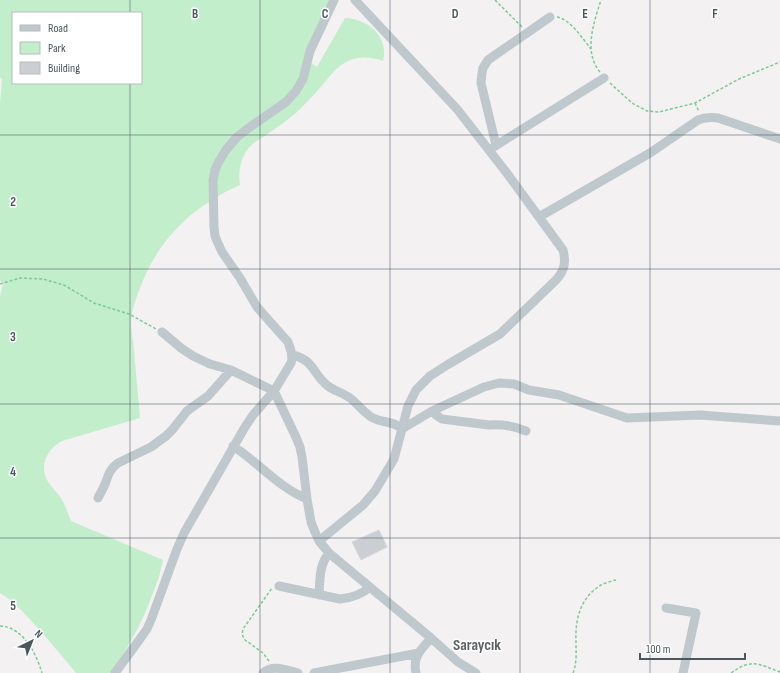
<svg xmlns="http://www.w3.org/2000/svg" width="780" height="673" font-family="'Sofia Sans Condensed',sans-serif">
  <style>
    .green { fill: #c2eecb; fill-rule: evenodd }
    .building { fill: #cbcfd3; stroke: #d5d9dc }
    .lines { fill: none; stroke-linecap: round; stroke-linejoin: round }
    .path { stroke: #7bcb94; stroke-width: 1.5; stroke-dasharray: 3 2; stroke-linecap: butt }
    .minor { stroke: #bec8cd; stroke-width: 9 }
    .grid { fill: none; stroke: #4a585e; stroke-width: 1; stroke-opacity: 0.55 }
    .labels { text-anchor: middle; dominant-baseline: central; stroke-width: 3; stroke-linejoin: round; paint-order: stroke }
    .district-label { font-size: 16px; font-weight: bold; fill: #5e6366; stroke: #fff }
    .grid-label { font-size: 13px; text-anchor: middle; font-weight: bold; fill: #4a585e; stroke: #fff; stroke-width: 3; stroke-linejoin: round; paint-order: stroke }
  </style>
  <rect width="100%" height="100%" fill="#f3f1f2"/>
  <path class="green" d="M 0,0 L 338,0 L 307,61 L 314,65 L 317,67 L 345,18 C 368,19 389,36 383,61 C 372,57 359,56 348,61 C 335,67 328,79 319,89 C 312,97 304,105 296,113 C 287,120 278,127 269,133 C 261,139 253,142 247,150 C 240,161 238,173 240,185 C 193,206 158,239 140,288 C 136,298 132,310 131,321 C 131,330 133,341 134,351 C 136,373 138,395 140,418 L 62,441 C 48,448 39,465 47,480 C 51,487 57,492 61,498 C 65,505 68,513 71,521 L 163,560 L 159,577 L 146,611 L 138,628 L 113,673 L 76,673 C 63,657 50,642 37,627 C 25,614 15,602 0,593 L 0,297 L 3,283 L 0,281 L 0,103 L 2,79 L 0,77 ZM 13,13 L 141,13 L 141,83 L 13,83 Z"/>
  <path class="building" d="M 379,530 L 387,547 L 361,560 L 352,542 Z"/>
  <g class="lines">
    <path class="path" d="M 495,0 L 522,27
      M 557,17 C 570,19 583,39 591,49
      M 600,72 C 583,52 594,22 601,0
      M 610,83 L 632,103 L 647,111 L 659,112 L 695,103 L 739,79 L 780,62
      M 695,103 L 699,112
      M 0,284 L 20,278 L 43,279 L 64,285 L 94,303 L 129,314 L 156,329
      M 0,626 C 23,627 36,653 42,673
      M 269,661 L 263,653 L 245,640 C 242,636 242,633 243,629 L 272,588
      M 573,673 C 577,664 576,652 576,642 C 575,619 580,598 601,585 C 605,583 611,581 616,580
      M 731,673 C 752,658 758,664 780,672"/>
    <path class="minor" d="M 496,145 L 481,83 L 482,73 L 483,68 L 488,60 L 550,17
      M 492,148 L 604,78
      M 539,217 L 650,153 L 698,120 C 705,117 711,117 718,118 L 780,139
      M 162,332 L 181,348 L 193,356 L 210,364 L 231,370 L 274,391 L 295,435 L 300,447 L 302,457 L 307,499 L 311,522 L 315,532 L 319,541 L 329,553 L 431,638 L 458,662 L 476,673
      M 292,355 C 315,360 312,374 328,386 C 335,391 343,393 350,398 C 358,404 364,413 373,418 C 383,423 394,421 402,429 L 432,411 L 484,387 L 499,383 L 514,384 L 529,390 L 559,395 L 627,418 L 700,415 L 780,421
      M 432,411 L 436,415 L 442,419 L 489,425 C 502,424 514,426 526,431
      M 233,446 C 259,463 278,487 307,499
      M 98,498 C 100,494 103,489 105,484 C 109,474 109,470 118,463 L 151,447 L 166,436 L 173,429 L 187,411 L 208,396 L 217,386 L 231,370
      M 319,541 L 363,505 L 375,491 L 394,459 L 408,406 L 416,390 L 430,376 L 447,365 L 500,334 L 556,280 C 565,270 566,262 563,250 L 506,172 L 457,109 L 355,0
      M 279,586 L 340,599 C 352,598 361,595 370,587
      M 319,595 C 320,579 319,565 329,553
      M 666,608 L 696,613 L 683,673
      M 115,673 L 137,643 L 147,629 L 151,620 L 177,549 L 184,533 L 245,427 L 253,415 L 274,391 L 291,363 L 292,359 L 291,351 L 288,342 L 257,307 L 240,278 L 222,252 L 217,241 L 215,236 L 214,227 L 213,180 L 215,170 L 218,163 L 226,150 L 237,137 L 250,127 L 286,102 L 296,91 L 303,79 L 310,51 L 334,0
      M 263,673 C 273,664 286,670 298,673
      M 314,673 L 419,653
      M 416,673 C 412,656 422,649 431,638"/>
  </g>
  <path class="grid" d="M 130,0 L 130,13M 260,0 L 260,673M 390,0 L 390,673M 520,0 L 520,673M 650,0 L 650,673M 130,83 L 130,673M 0,135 L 780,135M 0,269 L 780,269M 0,404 L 780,404M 0,538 L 780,538"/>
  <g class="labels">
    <g class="district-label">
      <text x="477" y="645">Saraycık</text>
    </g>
  </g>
  <g class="grid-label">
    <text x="195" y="18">B</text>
    <text x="325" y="18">C</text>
    <text x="455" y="18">D</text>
    <text x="585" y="18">E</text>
    <text x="715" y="18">F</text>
    <text x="13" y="206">2</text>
    <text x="13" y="341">3</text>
    <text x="13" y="476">4</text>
    <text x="13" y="610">5</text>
  </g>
  <rect x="12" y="12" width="130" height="72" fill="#ffffff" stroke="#b7bcbf"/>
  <rect x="20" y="25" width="20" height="6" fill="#bec8cd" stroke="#b7bcbf"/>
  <text x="48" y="32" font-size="12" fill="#4a585e">Road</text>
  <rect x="20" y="42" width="20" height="12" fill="#c2eecb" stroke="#b7bcbf"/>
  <text x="48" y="52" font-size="12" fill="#4a585e">Park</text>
  <rect x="20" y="62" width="20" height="12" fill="#cbcfd3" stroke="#b7bcbf"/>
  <text x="48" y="72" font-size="12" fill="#4a585e">Building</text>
  <g transform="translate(32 641) rotate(43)" stroke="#ffffff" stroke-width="3" paint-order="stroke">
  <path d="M0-3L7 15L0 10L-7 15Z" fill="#4a585e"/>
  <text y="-6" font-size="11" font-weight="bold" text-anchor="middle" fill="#4a585e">N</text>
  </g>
  <path d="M640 653v6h105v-6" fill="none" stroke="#4a585e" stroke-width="2"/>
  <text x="646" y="653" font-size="12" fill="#4a585e" stroke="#ffffff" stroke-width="3" paint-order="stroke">100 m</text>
</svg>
